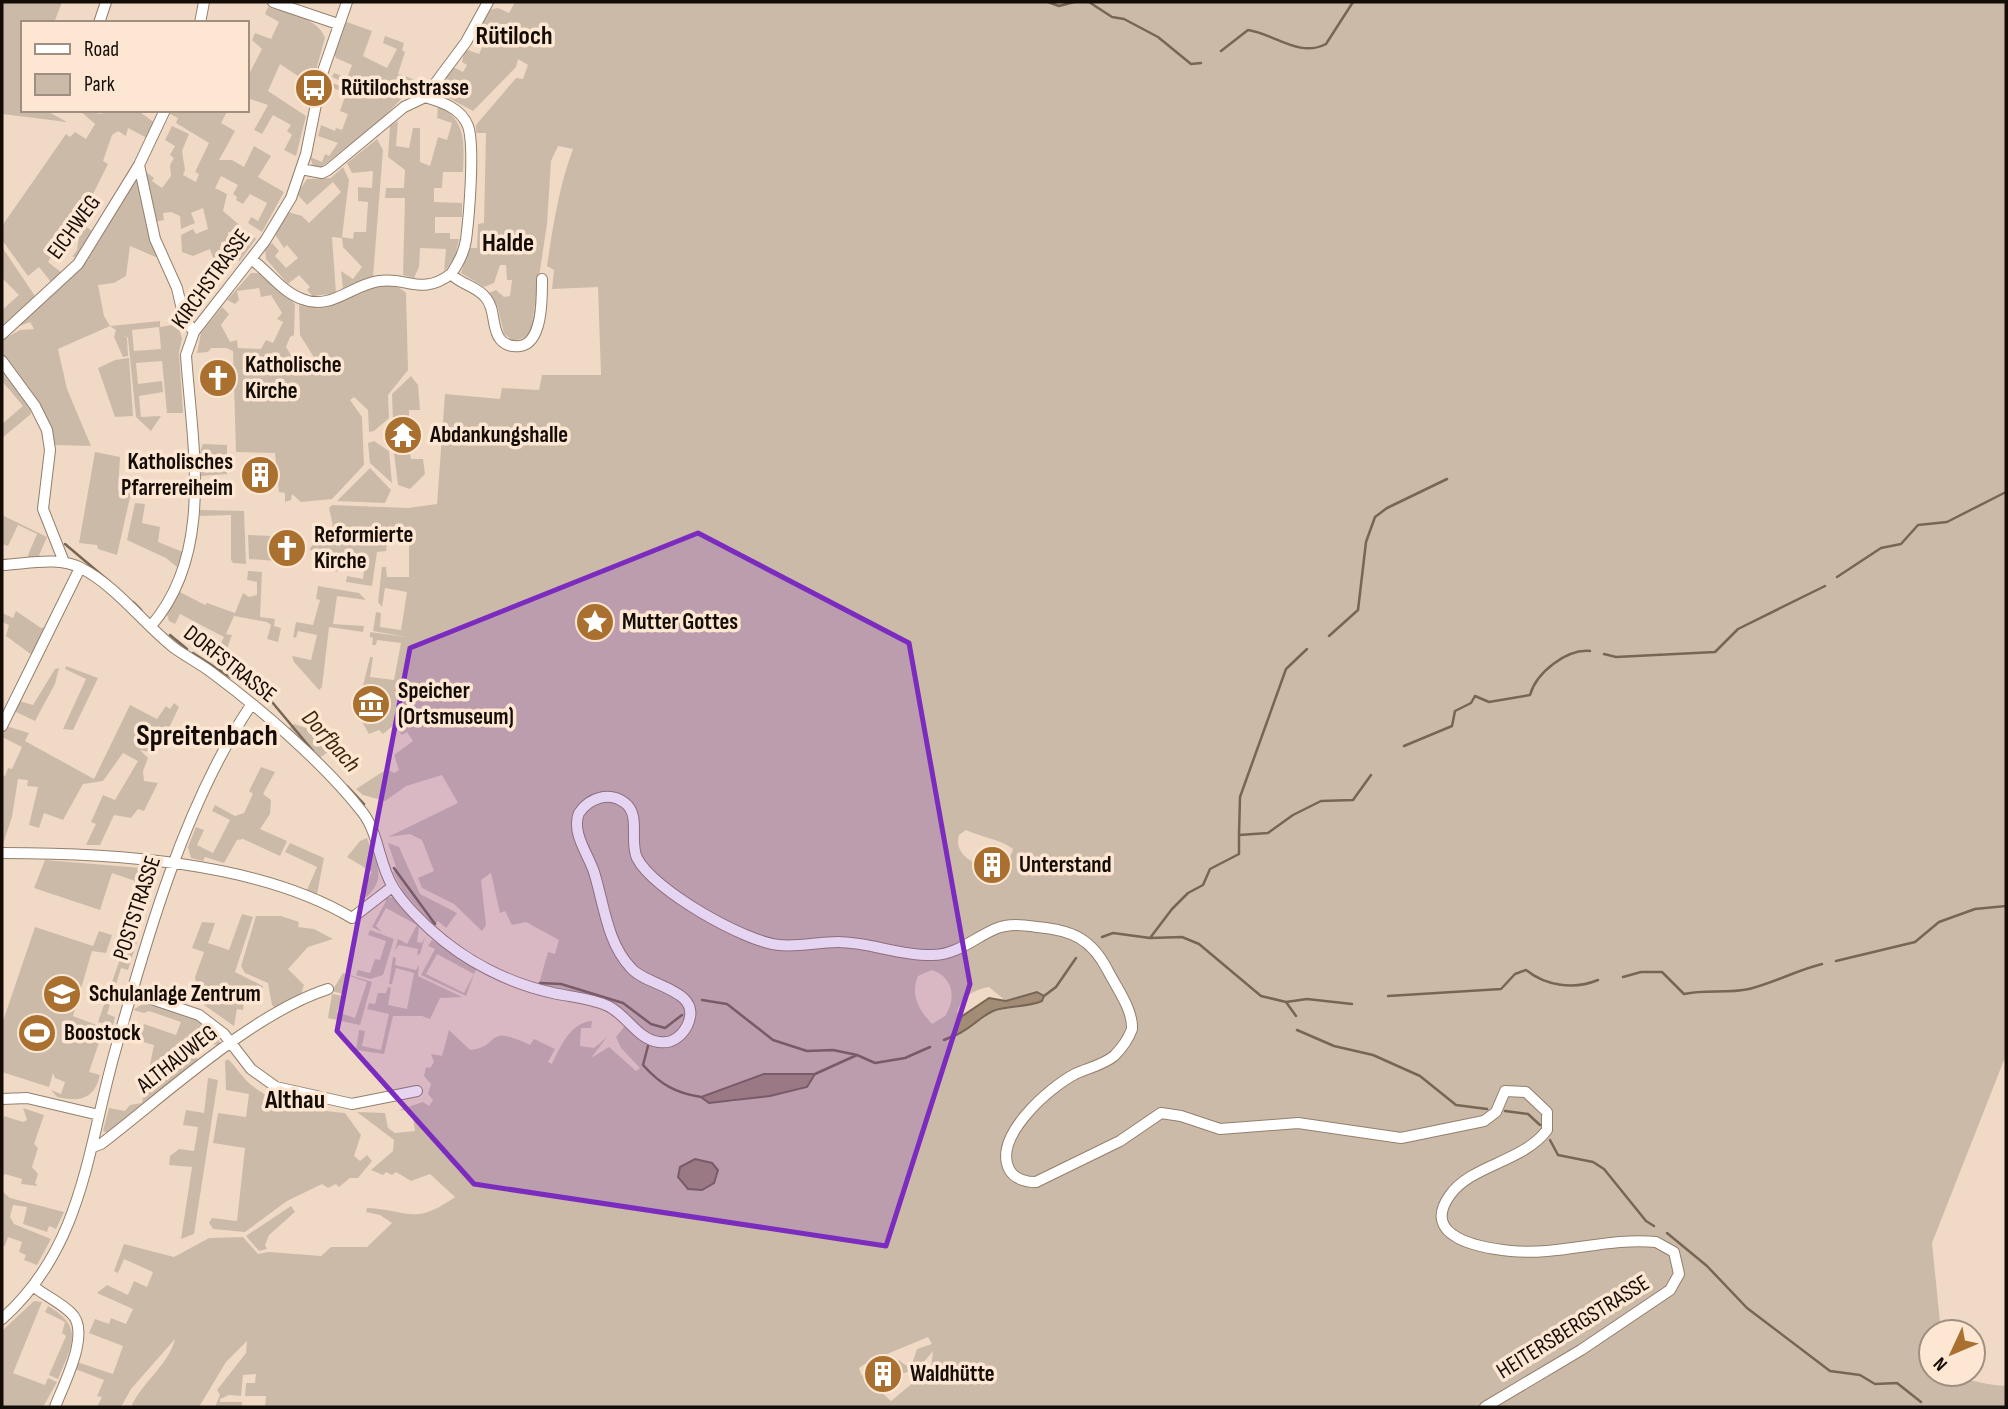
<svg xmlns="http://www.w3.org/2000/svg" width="2008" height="1409" font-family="'Sofia Sans Condensed',sans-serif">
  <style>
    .green { fill: #ccbaa9; fill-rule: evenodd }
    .water { fill: #a38c76; stroke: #786654; stroke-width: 2 }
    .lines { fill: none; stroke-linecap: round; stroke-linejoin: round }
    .stream { stroke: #786654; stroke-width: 2.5 }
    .minor-casing { stroke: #937f6c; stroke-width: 12 }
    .minor { stroke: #fff; stroke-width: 10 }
    .marked { fill: #7b2cbf; fill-opacity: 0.2; stroke: #7b2cbf; stroke-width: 5; stroke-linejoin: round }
    .labels { text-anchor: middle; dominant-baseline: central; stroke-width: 7; stroke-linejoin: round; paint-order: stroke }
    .poi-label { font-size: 23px; font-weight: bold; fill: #140c06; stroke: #fde7d2; text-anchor: start }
    .street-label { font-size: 23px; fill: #140c06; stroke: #fde7d2 }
    .water-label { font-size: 24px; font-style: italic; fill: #3f2507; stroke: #fde7d2 }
    .quarter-label { font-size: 26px; font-weight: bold; fill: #140c06; stroke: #fde7d2 }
    .district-label { font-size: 30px; font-weight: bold; fill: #140c06; stroke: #fde7d2 }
  </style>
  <rect width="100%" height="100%" fill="#f0dac5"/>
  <path class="green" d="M 2,2 L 62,2 L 54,23 L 23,23 L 23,94 L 20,101 L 23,110 L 45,110 L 67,122 L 2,114 Z
    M 515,2 L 2006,2 L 2006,1055 L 1932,1243 L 1941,1332 L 1931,1332 L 1931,1374 C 1956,1374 1980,1385 2006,1386 L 2006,1407 L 265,1407 L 266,1396 L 245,1396 L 246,1383 L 255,1383 L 256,1374 L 243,1375 L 241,1396 L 229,1395 L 220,1399 L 220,1402 L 242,1402 L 242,1407 L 215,1407 L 220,1395 L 217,1390 L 246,1353 L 247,1341 L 226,1362 L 199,1407 L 131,1407 C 142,1382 168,1366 175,1339 L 131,1389 L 121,1407 L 97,1407 L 102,1397 L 97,1396 L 104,1380 L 75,1369 L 77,1362 L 113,1374 L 123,1346 L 89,1333 L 95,1319 L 109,1324 L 111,1318 L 126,1324 L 133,1309 L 97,1293 L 107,1285 L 128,1295 L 134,1281 L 147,1287 L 153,1272 L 124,1259 L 118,1273 L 114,1271 L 124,1244 L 174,1257 L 209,1238 L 243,1237 L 258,1254 L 269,1252 L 321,1256 L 331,1247 L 367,1247 L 392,1223 L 380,1215 L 366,1212 L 367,1208 C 410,1210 414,1226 455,1197 L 430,1174 L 411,1181 L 396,1172 L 392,1175 L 386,1172 L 383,1175 L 371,1170 L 393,1151 L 394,1140 L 357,1112 L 385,1113 L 388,1128 L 395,1133 L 415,1131 L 412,1111 L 399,1110 L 423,1102 L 429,1106 L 433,1100 L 428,1094 L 431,1084 L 424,1076 L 426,1067 L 430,1068 L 434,1062 L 431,1054 L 442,1056 L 449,1030 L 470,1050 C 502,1047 483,1023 530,1045 L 534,1039 L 555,1049 L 548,1062 L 552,1064 C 560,1047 571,1022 592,1021 L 591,1028 L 581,1028 L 580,1046 L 594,1048 L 607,1037 L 591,1058 L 609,1047 L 636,1071 L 640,1068 L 621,1048 L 616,1037 L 624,1027 L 630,1028 L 646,1043 L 648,1035 L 615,1004 L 539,984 L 548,952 L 555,954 L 559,940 L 526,922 L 512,925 L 505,911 L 500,913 L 491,873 L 481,880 L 486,925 L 482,931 L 454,904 L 422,888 L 418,878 L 434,871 L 422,840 L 410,834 L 388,837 L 458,803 L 442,775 L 406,786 L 385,801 L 363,795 L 356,789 L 387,769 L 394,773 L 399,770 L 394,755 L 413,741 L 407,732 L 402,735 L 394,725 L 383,734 L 379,730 L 369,734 L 360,718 L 361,714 L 379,708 L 376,699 L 363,703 L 362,706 L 357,698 L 361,694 L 370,657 L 373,657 L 370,677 L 394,680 L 401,643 L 377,640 L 376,645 L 372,645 L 373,638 L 370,637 L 370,632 L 406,637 L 373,631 L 376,612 L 381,613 L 380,627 L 401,630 L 407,592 L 385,588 L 382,607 L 378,602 L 382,567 L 386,567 L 387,577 L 409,577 L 409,544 L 387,543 L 386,551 L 377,552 L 372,586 L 346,582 L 347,576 L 363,579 L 365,562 L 343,560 L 342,569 L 335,572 L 328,566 L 321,566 L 321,551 L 309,550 L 325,529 L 333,526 L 329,508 L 332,505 L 408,508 L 437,504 L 445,394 L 500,399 L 502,388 L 539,390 L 542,375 L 601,375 L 598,287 L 552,289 L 554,270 L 547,266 C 553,226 559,186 573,149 L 558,146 L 551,161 L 547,224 L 530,336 L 514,341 L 504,334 L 498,308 L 489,293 L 496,290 L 504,297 L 510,296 L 512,280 L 507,280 L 506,265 L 500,265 L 494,283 L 484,287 L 461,273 L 469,248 L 477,248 L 478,224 L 484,223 L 486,133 L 476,133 L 476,125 L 516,78 L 523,79 L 528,65 L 518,59 L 516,67 L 473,111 L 436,91 L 453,67 L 463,72 L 467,65 L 462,62 L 465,49 L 479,54 L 484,43 L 474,36 L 489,10 L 498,8 L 509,13 ZM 966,830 C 981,837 1000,839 1013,849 C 1006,880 950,864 959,835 ZM 932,970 C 953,977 957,998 945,1016 L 932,1024 C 919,1010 910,995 918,976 ZM 989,987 L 1006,1001 L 1037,992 L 1035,1004 L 995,1010 L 963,1033 L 952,1033 L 961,1017 L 957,1012 C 962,996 974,990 989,987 ZM 764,1074 L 814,1074 L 785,1093 L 731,1102 L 701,1097 ZM 928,1337 L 932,1344 L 917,1349 L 912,1364 L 905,1365 L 899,1360 L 894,1365 L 904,1373 C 918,1370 924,1362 933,1351 L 931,1368 L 891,1401 L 861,1374 L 859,1368 L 868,1362 Z
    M 268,7 C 287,14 318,17 325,38 L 309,95 L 296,88 L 301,78 L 280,64 L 268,91 L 306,116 L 296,156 L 284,150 L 292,135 L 287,131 L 291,125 L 273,115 L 262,134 L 254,130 L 268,105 L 247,98 L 247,78 L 262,49 L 252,40 L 255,33 L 271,39 L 279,22 L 265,14 Z
    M 344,21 L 372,31 L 363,56 L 387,68 L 397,49 L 383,43 L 385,36 L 404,43 L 402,50 L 405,52 L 398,74 L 425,83 L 401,99 L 383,118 L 320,168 L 313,166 L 310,157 L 322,162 L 325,154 L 329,156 L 338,143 L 318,136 L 321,125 L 335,131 L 336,128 L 342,130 L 348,114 L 340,111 L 346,93 L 331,87 L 332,83 L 341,86 L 343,82 L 332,77 L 334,73 L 347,78 L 352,65 L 336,58 L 334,52 Z
    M 438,106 C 467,120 464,144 463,172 L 443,172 L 442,188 L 434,188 L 434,202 L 462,203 L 462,217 L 435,217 L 435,233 L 450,233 L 450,239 L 459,239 L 455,257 L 444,272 L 446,249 L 420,248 L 419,267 L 414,278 L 403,275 L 405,198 L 385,198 L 386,188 L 404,188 L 405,170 L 388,157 L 390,126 L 398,121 L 396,146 L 409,148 L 413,128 L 420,128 L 420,162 L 430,166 L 438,137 L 447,140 L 452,123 L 437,118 Z
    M 79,110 L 102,114 L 103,110 L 137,110 L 155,123 L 147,138 L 128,128 L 126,136 L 118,131 L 112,135 L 103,161 L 108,164 L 88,204 L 81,210 L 77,208 L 72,217 L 95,233 L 79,256 L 72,257 L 77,250 L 79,237 L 66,228 L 55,240 L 56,249 L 48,262 L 62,273 L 51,282 L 39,267 L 28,276 L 2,240 L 2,226 L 66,134 L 70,137 L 75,132 L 86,139 L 95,124 Z
    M 172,110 L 228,110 L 221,123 L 235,131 L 219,160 L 232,160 L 244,167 L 254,146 L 271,156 L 258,177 L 284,192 L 262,232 L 248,223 L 251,217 L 258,221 L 267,203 L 250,194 L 243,204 L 236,200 L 237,197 L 233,194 L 238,185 L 221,176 L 215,188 L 227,194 L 223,211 L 256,239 L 239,262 L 237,247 L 244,247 L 245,231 L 228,232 L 228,241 L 221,242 L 221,282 L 217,283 L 210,266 L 215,263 L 210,249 L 193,256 L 182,252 L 181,235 L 193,229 L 196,234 L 208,229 L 203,208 L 191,213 L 195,223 L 181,229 L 180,216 L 171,212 L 163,213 L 164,220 L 154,222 L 144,175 L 146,172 L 154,178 L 152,181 L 162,188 L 171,176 L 170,165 L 174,158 L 170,155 L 175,146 L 165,140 L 172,126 L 189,134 L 182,151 L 185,170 L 183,175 L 196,182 L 199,174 L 195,172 L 209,143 L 176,123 L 178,118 L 170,114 Z
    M 377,139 L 383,150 L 373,277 L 343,289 L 341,271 L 353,279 L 362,267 L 343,247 L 342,238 L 332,237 L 336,293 L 313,296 L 307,290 L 310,287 L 299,275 L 288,284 L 266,259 L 265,249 L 272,243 L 279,251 L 275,256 L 286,268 L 298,258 L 287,245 L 284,248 L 274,233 L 288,212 L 302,216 L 309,223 L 341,192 L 333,182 L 307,205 L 297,194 L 307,179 L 331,178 L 343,167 L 349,180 L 342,237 L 353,239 L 354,232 L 366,232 L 368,202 L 358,201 L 358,187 L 372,188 L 373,171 L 352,173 L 347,163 Z
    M 136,178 L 158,258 L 130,246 L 126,276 L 114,283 L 98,285 L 104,316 L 110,326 L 160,321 L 160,327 L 178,324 L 182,339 L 179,352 L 183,413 L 167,413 L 162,361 L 136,363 L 138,384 L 162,381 L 163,392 L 139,396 L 141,417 L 161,416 L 151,431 L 136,417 L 128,338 L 121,334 L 127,338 L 128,356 L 123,357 L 114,337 L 116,330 L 110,326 L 58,349 L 67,389 L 91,446 L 54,445 L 2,353 L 2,340 L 20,330 L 34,329 L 30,322 L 10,330 L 45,302 ZM 159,327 L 161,349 L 134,351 L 132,330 Z
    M 2,247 L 35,296 L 2,328 L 2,310 L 19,295 L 2,278 Z
    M 251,273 L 260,273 L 295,304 L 294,335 L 290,337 L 286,347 L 291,355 L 302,356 L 309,362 L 315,359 L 300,335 L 299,305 C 306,307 314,309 321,308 C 346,307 383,270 406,293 L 408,370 L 388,395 L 389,418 L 374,431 L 369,432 L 368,410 L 354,397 L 350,400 L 362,417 L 364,465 L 332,499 L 301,502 L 292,494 L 291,500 L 285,502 L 285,493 L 279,492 L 275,453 L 236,452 L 233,351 L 226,348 L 211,348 L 208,352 L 197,353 L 201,333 L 222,307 L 229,314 L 221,325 L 230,342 L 237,340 L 238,348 L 261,349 L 266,340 L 273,343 L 283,322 L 277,319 L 282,313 L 271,295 L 261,297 L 259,288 L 237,291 L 239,300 L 235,304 L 227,300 Z
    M 129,358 L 133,416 L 115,417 L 98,368 L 115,360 Z
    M 2,369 L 30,406 L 31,414 L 2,438 L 2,424 L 23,406 L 2,381 Z
    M 411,376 L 418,385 L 420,410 L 409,410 L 409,416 L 399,417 L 399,423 L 393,423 L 392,394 Z
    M 374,441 L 389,451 L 392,483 L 370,463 L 368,443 Z
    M 203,444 L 227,445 L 227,474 L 201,476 L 200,452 Z
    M 95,452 L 120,457 L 118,490 L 131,493 L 117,555 L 98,549 L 97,545 L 79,543 Z
    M 394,453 L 410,454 L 411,459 L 423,459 L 425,474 L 410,489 L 398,485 Z
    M 370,468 L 391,490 L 385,503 L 337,501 Z
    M 135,503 L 145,504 L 142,523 L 160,527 L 158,542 L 183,552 L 178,568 L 166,558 L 127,540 Z
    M 200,510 L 244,511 L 246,564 L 233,563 L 231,560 L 231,515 L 200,516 Z
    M 2,515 L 47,537 L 38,558 L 28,558 L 28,555 L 37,534 L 18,525 L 8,546 L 2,544 Z
    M 248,535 L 274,536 L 276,561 L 249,559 Z
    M 248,571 L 262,572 L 260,617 L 275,619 L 274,626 L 281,628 L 278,642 L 267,639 L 271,625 L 267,622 L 234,616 L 226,634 L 232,635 L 222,663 L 210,655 L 213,649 L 217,651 L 224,637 L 180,614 L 175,624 L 169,621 L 167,615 L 178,591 L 205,605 L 207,603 L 235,613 L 243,593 L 249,597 L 257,595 L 257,582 L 247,580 Z
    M 318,586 L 359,593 L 366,600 L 337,596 L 333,624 L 364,626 L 363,632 L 329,627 L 322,687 L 319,690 L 294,662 L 292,656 L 311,660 L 317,635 L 298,631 L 296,638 L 293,637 L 296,622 L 313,625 L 320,600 L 316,599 Z
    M 16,611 L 41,628 L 46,627 L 32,655 L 6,636 L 9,625 L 2,622 L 2,613 L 13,618 Z
    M 66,666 L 98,678 L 73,730 L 63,729 L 86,679 L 65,669 Z
    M 59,668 L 55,684 L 35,721 L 14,711 L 19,701 L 33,705 L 55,669 Z
    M 174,703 L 179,707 L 167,732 L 161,729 L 149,752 L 140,750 L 148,758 L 143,771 L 144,781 L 158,783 L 144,811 L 138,809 L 131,818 L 114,815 L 100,845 L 86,845 L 96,824 L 91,822 L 103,795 L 115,800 L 138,761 L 123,753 L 103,781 L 83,784 L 63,820 L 44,813 L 39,828 L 29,825 L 38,787 L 27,786 L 28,780 L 18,779 L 12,817 L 2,847 L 2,775 L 5,776 L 8,768 L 12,769 L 22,747 L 2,737 L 6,726 L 29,733 L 25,741 L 94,779 L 130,705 L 157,719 L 166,706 L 170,709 Z
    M 294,724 L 312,730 L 332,749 L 318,759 L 287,730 Z
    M 261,767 L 275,772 L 263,794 L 271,800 L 270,814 L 260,829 L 287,841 L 280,856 L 243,839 L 237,840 L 224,863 L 205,857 L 203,861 L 191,858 L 188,847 L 196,827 L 204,830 L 197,845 L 213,853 L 230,820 L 212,811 L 215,805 L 235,816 L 244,813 L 253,794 L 249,791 Z
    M 367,838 C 376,862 388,878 366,897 L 359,897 L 372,872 L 347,857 L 360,841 Z
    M 290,843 L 324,858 L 317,894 L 307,890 L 317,867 L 285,852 Z
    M 388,843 L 399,847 L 420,894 L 457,913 L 446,928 L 438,921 L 434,926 L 404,893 L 393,872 L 397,870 Z
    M 45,860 L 142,868 L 153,884 L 149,900 L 143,903 L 133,899 L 138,882 L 112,873 L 100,910 L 34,888 Z
    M 394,897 L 419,927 L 417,942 L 422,943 L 425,937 L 420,954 L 417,955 L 418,949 L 399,945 L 395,950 L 398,939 L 407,944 L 417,925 L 386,908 L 376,926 L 382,932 L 372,927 L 386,901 L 385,898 Z
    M 242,914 L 253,917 L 235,972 L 263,986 L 262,989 L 246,987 L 243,1010 L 237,1009 L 234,1026 L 204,1005 L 211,992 L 196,985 L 195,977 L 204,952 L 192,948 L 202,922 L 215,923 L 208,943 L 229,950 Z
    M 256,916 L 281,916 L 299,922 L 298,927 L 314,929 L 333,939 L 308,947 L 288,969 L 304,985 L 301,994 L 276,1009 L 272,1005 L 268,983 L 245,973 L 241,966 Z
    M 35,927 L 93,946 L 99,931 L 112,935 L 106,953 L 92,951 L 73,1016 L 104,1028 L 89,1072 L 100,1075 C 94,1100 79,1102 57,1097 L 51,1090 L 61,1094 L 65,1082 L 55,1078 L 53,1073 L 49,1087 L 2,1072 L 2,1024 Z
    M 370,930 L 394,939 L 383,975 L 370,979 L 356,975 L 358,970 L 370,973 L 375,959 L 380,960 L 386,941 L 368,935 Z
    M 127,939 L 137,942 L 128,970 L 121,968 L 107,1014 L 115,1017 L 113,1026 L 98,1022 Z
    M 432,940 L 476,969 L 466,996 L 421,975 L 435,949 L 428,946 ZM 437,954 L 474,974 L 464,993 L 426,974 Z
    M 393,957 L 396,958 L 395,965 L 416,970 L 419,965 L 418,976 L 462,997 L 440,998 L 430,1019 L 422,1016 L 393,1016 L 384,1054 L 356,1050 L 359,1030 L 365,1031 L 362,1046 L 381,1050 L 389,1014 L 367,1009 L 369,1003 L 375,1004 L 378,993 L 386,993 L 388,987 L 391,988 L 388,1005 L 407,1009 L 414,973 L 396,968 L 392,984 L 389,984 Z
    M 343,973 L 372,982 L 360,1025 L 328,1018 L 332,994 L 343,996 L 337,1012 L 355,1018 L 367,982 L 350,976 L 343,994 L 332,991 Z
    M 144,1003 C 167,1006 213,1018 220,1044 L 215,1045 L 206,1034 L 196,1041 L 199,1045 L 192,1050 L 200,1063 L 108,1133 L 103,1131 L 109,1108 L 125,1111 L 130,1105 L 142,1103 L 154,1045 L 129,1038 L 126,1036 L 128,1028 L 142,1031 L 144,1024 L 176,1035 L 181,1022 L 149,1011 L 144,1013 L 133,1010 Z
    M 228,1059 C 236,1067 242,1077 250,1084 C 278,1107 310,1109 345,1113 L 361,1135 L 354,1156 L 360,1161 L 367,1155 L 372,1161 L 358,1178 L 350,1178 L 339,1187 L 336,1184 L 328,1188 L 322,1184 L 287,1201 L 245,1232 L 213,1229 L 209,1223 L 212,1218 L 237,1221 L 245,1148 L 213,1143 L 218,1113 L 246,1117 L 249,1094 L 226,1090 L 225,1061 Z
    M 208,1078 L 218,1080 L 194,1234 L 181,1239 L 192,1167 L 169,1165 L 170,1156 L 179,1149 L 194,1151 L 198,1127 L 183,1125 L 186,1110 L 204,1113 Z
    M 23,1108 L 44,1115 L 34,1144 L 38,1148 L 32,1167 L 38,1174 L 35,1183 L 38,1186 L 21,1184 L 22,1179 L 5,1174 L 2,1177 L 2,1122 L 4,1116 L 23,1122 L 27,1120 Z
    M 2,1191 L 10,1198 L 64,1212 L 56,1229 L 49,1226 L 47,1232 L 23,1224 L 27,1207 L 13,1205 L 10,1217 L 14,1224 L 51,1239 L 37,1265 L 24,1260 L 26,1255 L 19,1252 L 22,1242 L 8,1237 L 5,1246 L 2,1245 Z
    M 291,1206 L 295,1212 L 269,1235 L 265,1245 L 267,1249 L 259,1251 L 246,1236 Z
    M 34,1301 L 42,1302 L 13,1373 L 45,1385 L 48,1378 L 57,1382 L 43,1407 L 2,1407 L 2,1331 Z
    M 48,1306 C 86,1328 71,1346 58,1379 L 49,1375 L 66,1336 L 62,1333 L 65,1322 L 45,1312 Z"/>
  <path class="water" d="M 1037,992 L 1044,996 L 1042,1001 C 1026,1008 1007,1005 993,1011 C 978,1018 968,1032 951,1037 L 961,1017 L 989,998 L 1006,1001 Z
    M 764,1074 L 815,1074 L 807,1087 L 770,1096 L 709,1103 L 701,1097 Z
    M 695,1159 L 712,1163 L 718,1170 L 714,1183 L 702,1190 L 688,1189 L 678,1177 L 680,1167 Z"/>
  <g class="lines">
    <path class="stream" d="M 1048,2 L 1059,6 L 1074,2
      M 1089,2 L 1112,17 L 1124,19 L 1158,37 L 1191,64 L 1201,63
      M 1221,51 L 1248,30 C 1275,34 1299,58 1326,44 L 1353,2
      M 65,544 L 110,582
      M 1837,577 L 1881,548 L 1901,544 L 1918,525 L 1947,522 L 2006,492
      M 133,602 L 141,610
      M 170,635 L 187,649
      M 1329,636 L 1358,610 L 1366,542 L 1375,517 L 1387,508 L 1447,479
      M 193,653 L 230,677
      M 1604,654 L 1616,657 L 1715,652 L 1738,629 L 1825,586
      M 272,702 L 313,751
      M 1404,746 L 1452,726 L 1455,711 L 1471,703 L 1475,696 L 1489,702 L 1530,695 C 1536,673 1566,649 1590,651
      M 347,786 L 364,804
      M 1239,835 L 1240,797 L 1286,669 L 1307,649
      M 394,868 L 435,924
      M 1102,937 L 1113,933 L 1150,938 L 1182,937 L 1199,944 L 1261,996 L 1286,1002 L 1307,999 L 1352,1004
      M 1150,938 L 1172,909 L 1188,893 L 1203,885 L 1210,869 L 1239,854 L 1239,835 L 1268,833 L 1293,815 L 1321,801 L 1353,800 L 1371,775
      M 1836,961 L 1915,942 L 1939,922 L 1975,909 L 2006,906
      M 1623,977 L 1641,972 L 1662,972 L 1684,994 C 1706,989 1727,994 1749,989 C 1774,983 1797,970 1822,964
      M 540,983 L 561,984 L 623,1003 L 651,1024 L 665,1028 L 682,1015
      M 1044,996 L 1056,987 L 1076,958
      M 1388,996 L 1501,989 L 1515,974 L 1526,970 C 1546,986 1574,990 1598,980
      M 702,1000 L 727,1004 L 773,1040 L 807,1051 L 833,1050 L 857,1055 L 875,1063 L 905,1058 L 930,1047
      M 1286,1002 L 1296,1016
      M 1297,1030 L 1334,1046 L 1373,1055 L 1420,1076 L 1456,1105 L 1487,1109
      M 944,1040 L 951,1037
      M 648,1046 L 643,1065 C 660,1084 675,1093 701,1097
      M 815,1074 L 857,1055
      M 1505,1111 L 1528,1114 L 1540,1125
      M 1550,1140 L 1558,1155 L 1593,1162 L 1604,1169 L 1646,1221 L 1654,1226
      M 1667,1233 L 1707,1266 L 1747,1308 L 1830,1371 L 1860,1375 L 1875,1384 L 1897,1383 L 1921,1402"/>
    <defs>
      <path id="minor" d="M 273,2 L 338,24
        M 99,23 L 106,2
        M 200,23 L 204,2
        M 425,97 C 442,102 461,108 468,126 C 475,146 469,217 466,240 C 464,253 458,264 451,274
        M 139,165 L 155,239 L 177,288 L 184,318 L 194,332
        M 301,169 L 322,173 L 328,170 L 404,107 L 425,97 L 466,42 L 488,2
        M 251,259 C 268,271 282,292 302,299 C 331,311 351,285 379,281 C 409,277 421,296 451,274 C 461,285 477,286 486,298 C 496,310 491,327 500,339 C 505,345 512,347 520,346 C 543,343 542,297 542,279
        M 2,334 L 78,264 L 139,165 L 165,110
        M 2,361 L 35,406 L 47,430 L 50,450 L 43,509 L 64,562
        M 2,565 C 26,564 59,556 81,568 C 116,586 142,622 173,647 C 185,656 199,663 211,672 C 261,709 325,764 363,813 C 379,834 379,865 393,887 C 402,902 418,918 431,930 C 465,961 508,983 553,993 C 571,997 591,998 608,1006 C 627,1015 638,1040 659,1042 C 671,1044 681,1037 687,1026 C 705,989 647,987 631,968 C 607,943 604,904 594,872 C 588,854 571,832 579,813 C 589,798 609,791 625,803 C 641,815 629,841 637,858 C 653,890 745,942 779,945 C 799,947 818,942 838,942 C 869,942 901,956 932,955 C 957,955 974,938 995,929 C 1009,923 1023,925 1037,927 C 1072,930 1092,939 1108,971 C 1117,988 1133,1010 1132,1029 C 1128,1040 1122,1048 1114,1056 C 1103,1065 1088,1068 1075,1074 C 1050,1087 993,1136 1009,1169 C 1014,1179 1026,1182 1036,1182 L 1120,1141 L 1161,1113 L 1181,1116 L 1220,1129 L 1298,1123 L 1401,1138 L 1484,1121 L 1496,1112 L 1505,1091 L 1526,1092 L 1547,1112 L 1547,1130 C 1523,1162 1471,1165 1450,1195 C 1419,1238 1482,1248 1511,1251 C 1559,1256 1608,1237 1656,1242 L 1674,1252 L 1679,1274 L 1670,1290 L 1581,1350 L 1485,1407
        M 151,626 C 215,552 192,445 186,355 L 194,332 L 265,241 L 291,198 L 306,154 L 322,74 L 347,2
        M 2,726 L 80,568
        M 2,853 C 110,853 257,861 352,918 L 392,887
        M 131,992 L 199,1015 L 224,1034 L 251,1069 L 276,1087 L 352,1104 L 417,1091
        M 2,1099 L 27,1098 L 99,1115
        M 93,1147 L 101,1144 C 165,1095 253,1013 328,989
        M 34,1287 C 46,1296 61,1303 71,1313 C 92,1332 63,1385 55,1407
        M 2,1319 C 82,1248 87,1152 114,1055 C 146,940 184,805 251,705"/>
    </defs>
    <use href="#minor" class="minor-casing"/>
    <use href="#minor" class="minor"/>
  </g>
  <path class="marked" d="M 698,533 L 909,643 L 970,984 L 886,1246 L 474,1184 L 337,1031 L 410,648 Z"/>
  <defs>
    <symbol id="bus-disc" viewBox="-11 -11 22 22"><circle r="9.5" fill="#aa7030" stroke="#fde7d2"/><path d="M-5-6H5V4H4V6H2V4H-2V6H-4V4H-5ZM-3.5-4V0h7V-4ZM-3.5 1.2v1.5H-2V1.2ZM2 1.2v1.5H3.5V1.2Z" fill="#fff"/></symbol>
    <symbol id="church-disc" viewBox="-11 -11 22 22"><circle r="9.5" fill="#aa7030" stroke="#fde7d2"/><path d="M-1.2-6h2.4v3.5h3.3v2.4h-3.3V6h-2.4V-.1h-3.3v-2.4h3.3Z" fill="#fff"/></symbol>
    <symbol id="temple-disc" viewBox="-11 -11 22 22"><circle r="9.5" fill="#aa7030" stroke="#fde7d2"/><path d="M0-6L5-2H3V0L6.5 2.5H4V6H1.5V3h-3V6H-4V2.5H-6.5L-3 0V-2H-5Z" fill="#fff"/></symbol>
    <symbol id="building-disc" viewBox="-11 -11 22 22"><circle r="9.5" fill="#aa7030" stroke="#fde7d2"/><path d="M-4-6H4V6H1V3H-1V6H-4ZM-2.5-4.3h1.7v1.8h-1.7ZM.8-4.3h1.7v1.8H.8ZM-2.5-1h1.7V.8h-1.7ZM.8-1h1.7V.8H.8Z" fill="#fff"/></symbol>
    <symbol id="sight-disc" viewBox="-11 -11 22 22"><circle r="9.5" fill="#aa7030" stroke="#fde7d2"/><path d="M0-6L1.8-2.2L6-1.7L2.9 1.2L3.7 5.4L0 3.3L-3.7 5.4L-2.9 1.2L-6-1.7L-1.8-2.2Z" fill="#fff"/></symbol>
    <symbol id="museum-disc" viewBox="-11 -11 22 22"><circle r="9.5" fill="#aa7030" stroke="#fde7d2"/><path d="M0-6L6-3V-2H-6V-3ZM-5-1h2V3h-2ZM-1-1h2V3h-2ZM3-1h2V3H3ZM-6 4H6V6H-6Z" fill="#fff"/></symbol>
    <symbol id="school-disc" viewBox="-11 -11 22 22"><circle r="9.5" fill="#aa7030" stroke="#fde7d2"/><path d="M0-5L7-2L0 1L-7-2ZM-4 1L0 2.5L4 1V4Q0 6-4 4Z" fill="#fff"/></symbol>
    <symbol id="stadium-disc" viewBox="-11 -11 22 22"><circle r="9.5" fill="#aa7030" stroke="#fde7d2"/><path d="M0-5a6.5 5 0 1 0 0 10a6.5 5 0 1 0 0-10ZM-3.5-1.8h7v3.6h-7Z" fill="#fff"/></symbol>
  </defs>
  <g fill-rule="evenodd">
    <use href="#bus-disc" x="292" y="66" width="44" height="44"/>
    <use href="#church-disc" x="196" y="356" width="44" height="44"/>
    <use href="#temple-disc" x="381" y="413" width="44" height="44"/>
    <use href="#building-disc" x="238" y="453" width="44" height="44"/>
    <use href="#church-disc" x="265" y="526" width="44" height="44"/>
    <use href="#sight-disc" x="573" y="600" width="44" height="44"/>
    <use href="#museum-disc" x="349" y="682" width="44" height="44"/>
    <use href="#building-disc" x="970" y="843" width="44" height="44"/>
    <use href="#school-disc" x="40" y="972" width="44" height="44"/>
    <use href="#stadium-disc" x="15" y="1011" width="44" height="44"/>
    <use href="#building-disc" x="861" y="1352" width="44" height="44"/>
  </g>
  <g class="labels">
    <g class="poi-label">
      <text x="341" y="88">Rütilochstrasse</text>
      <text x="245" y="365">Katholische<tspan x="245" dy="26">Kirche</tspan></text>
      <text x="430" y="435">Abdankungshalle</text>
      <text x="233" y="462" text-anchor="end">Katholisches<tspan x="233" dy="26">Pfarrereiheim</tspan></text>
      <text x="314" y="535">Reformierte<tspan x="314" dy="26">Kirche</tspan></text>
      <text x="622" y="622">Mutter Gottes</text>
      <text x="398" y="691">Speicher<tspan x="398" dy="26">(Ortsmuseum)</tspan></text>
      <text x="1019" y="865">Unterstand</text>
      <text x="89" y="994">Schulanlage Zentrum</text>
      <text x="64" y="1033">Boostock</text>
      <text x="910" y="1374">Waldhütte</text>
    </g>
    <g class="street-label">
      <text transform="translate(74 227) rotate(-54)">EICHWEG</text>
      <text transform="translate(211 279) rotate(-54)">KIRCHSTRASSE</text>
      <text transform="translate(230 664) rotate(38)">DORFSTRASSE</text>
      <text transform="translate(137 908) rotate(-72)">POSTSTRASSE</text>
      <text transform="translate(177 1059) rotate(-38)">ALTHAUWEG</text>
      <text transform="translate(1573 1327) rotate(-32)">HEITERSBERGSTRASSE</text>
    </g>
    <g class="water-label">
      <text transform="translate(331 741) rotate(48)">Dorfbach</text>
    </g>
    <g class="quarter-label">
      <text x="514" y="36">Rütiloch</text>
      <text x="508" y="243">Halde</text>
      <text x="295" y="1100">Althau</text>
    </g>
    <g class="district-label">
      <text x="207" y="736">Spreitenbach</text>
    </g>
  </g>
  <rect width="2008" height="1409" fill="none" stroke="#140c06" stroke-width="7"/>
  <rect x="21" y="21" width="228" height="91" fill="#fde7d2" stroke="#a08f80" stroke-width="2"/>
  <rect x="35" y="44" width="35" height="10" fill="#ffffff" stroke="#a08f80" stroke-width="2"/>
  <text x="84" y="56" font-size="21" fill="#140c06">Road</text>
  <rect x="35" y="74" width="35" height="21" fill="#ccbaa9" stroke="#a08f80" stroke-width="2"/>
  <text x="84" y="91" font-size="21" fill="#140c06">Park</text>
  <g transform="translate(1952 1353) rotate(226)"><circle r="33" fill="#fde7d2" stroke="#a08f80" stroke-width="2"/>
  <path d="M0-5L12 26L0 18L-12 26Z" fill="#aa7030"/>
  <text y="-10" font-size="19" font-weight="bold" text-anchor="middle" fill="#140c06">N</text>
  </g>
</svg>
